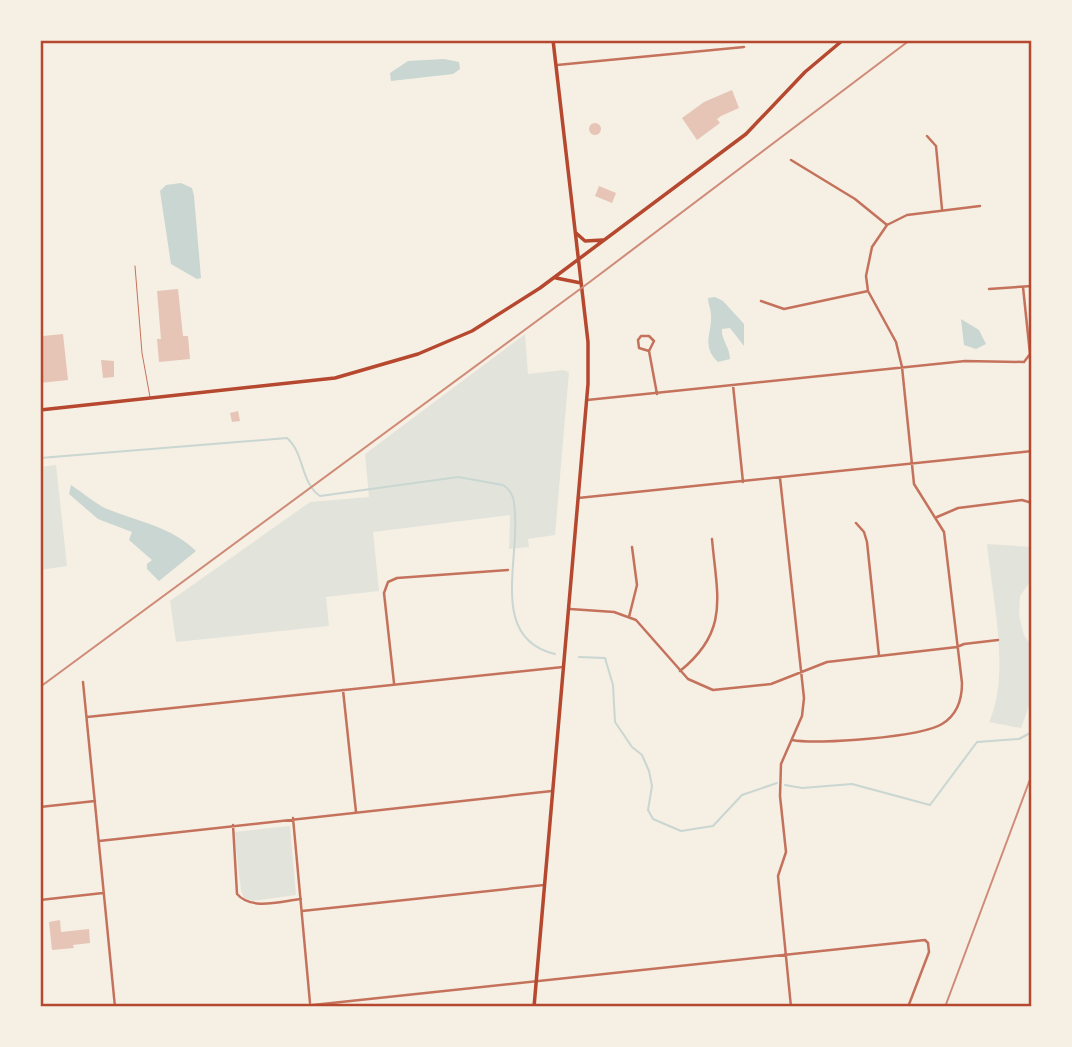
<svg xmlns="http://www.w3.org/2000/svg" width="1072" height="1047" font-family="'Archivo Narrow',sans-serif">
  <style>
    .green { fill: #e2e4dc }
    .water { fill: #c9d6d2 }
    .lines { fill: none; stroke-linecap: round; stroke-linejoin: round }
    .stream { stroke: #c9d6d2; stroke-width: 2 }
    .building { fill: #e6c5b7 }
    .service { stroke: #c5725c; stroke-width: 1 }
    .minor { stroke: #c5725c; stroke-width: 2.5 }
    .primary { stroke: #b5482f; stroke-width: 3.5 }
    .rail { stroke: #cf8b77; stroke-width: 2 }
    .neatline { fill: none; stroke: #b5482f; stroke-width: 2.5 }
  </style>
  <rect width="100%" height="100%" fill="#f6efe4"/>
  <path class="green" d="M 525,334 L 528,374 L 563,370 L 569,372 L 555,535 L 528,539 L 529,547 L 509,549 L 510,515 L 373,532 L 379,591 L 326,597 L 329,626 L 176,642 L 170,601 L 310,502 L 369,497 L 365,454 Z
    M 56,465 L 67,566 L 40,570 L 40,467 Z
    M 987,544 L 1032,547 L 1032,579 L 1020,596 L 1019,615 L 1024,635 L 1032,647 L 1032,698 L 1021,728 L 989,722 C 1011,675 992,596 987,544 Z
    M 290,826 L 296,895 L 252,901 L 244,898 L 241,890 L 234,832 Z"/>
  <path class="water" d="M 444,59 L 459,62 L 460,69 L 453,74 L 391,81 L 390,73 L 408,61 Z
    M 181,183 L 192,188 L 194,196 L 201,278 L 197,279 L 171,264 L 160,191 L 166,185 Z
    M 715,297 L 723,301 L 744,324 L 744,346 L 730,328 L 722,329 C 721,340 730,347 730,359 L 718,362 C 701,346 712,334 711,315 C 711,309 708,304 708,298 Z
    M 961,319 L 979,330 L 986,344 L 976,349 L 964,345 Z
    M 71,485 C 80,491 99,506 107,509 C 139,522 170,526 196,551 L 159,581 L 147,569 L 147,564 L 152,560 L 129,540 L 132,532 L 98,519 L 69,494 Z"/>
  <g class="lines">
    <path class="stream" d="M 40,458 L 287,438 C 305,454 300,482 320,496 L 458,477 L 503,485 C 514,492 514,501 515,513 C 519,563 490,639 555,654
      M 579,657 L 605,658 L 613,685 L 615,722 L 632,747 L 642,755 L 649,771 L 652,786 L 648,810 L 653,819 L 681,831 L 713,826 L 742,795 L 777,783
      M 785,785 L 802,788 L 852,784 L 930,805 L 977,742 L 1019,739 L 1032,732"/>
  </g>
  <path class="building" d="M 732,90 L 739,108 L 721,116 L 717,119 L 720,123 L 697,140 L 682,118 L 704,102 Z
    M589 129a6 6 0 1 1 12 0a6 6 0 1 1-12 0Z
    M 599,186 L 616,193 L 612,203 L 595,196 Z
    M 178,289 L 183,336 L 188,336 L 190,359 L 159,362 L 157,339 L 161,339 L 157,291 Z
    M 40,323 L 43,336 L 63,334 L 68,380 L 40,383 Z
    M 101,360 L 114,361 L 114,377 L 103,378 Z
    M 238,411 L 240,421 L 232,422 L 230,413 Z
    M 60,920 L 61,932 L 89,929 L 90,943 L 73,945 L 74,948 L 52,950 L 49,922 Z"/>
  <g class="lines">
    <path class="service" d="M 135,266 L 142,353 L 150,397"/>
    <path class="minor" d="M 557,65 L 744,47
      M 927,136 L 936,146 L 942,209
      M 791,160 L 855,199 L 887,225
      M 989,289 L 1032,286
      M 761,301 L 784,309 L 868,291
      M 649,351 L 639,348 L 638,340 L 641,336 L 649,336 L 654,341 L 649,351 L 657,394
      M 733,385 L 743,482
      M 587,400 L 965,361 L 1024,362 L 1030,354 L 1023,287
      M 780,478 L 804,698 L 802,716 L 781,764 L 780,796 L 786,852 L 778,876 L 791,1007
      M 578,498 L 1032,451
      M 937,517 L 958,508 L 1022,500 L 1032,503
      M 856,523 L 864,532 L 867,542 L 879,656
      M 570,609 L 614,612 L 636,620 L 688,679 L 713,690 L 771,684 L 827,662 L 957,647 L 964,644 L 998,640
      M 629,617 L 637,585 L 632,547
      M 680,671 C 730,631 717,596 712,539
      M 83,682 L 115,1007
      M 394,683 L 384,593 L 388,582 L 397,578 L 508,570
      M 343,690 L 356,812
      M 87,717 L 563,667
      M 792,740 C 817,745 921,737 942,724 C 957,715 962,700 962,683 L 944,532 L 914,484 L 902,367 L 896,342 L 868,291 L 866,276 L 872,247 L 887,225 L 907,215 L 980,206
      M 40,807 L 95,801
      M 293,818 L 310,1003
      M 233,825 L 237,894 C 252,911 281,901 301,899
      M 99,841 L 552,791
      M 40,900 L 103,893
      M 302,911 L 544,885
      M 294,1007 L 925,940 L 928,943 L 929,952 L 908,1007"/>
    <path class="primary" d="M 576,233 L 585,241 L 603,240
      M 556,278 L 581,283
      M 40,410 L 335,378 L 418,354 L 472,331 L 540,288 L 746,134 L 805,72 L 843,40
      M 534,1007 L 588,384 L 588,342 L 553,40"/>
    <path class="rail" d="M 40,687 L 591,281 L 910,40
      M 945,1007 L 1032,774"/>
  </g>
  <rect width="1072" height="1047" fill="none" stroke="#f6efe4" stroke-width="84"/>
  <rect x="42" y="42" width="988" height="963" class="neatline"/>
</svg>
